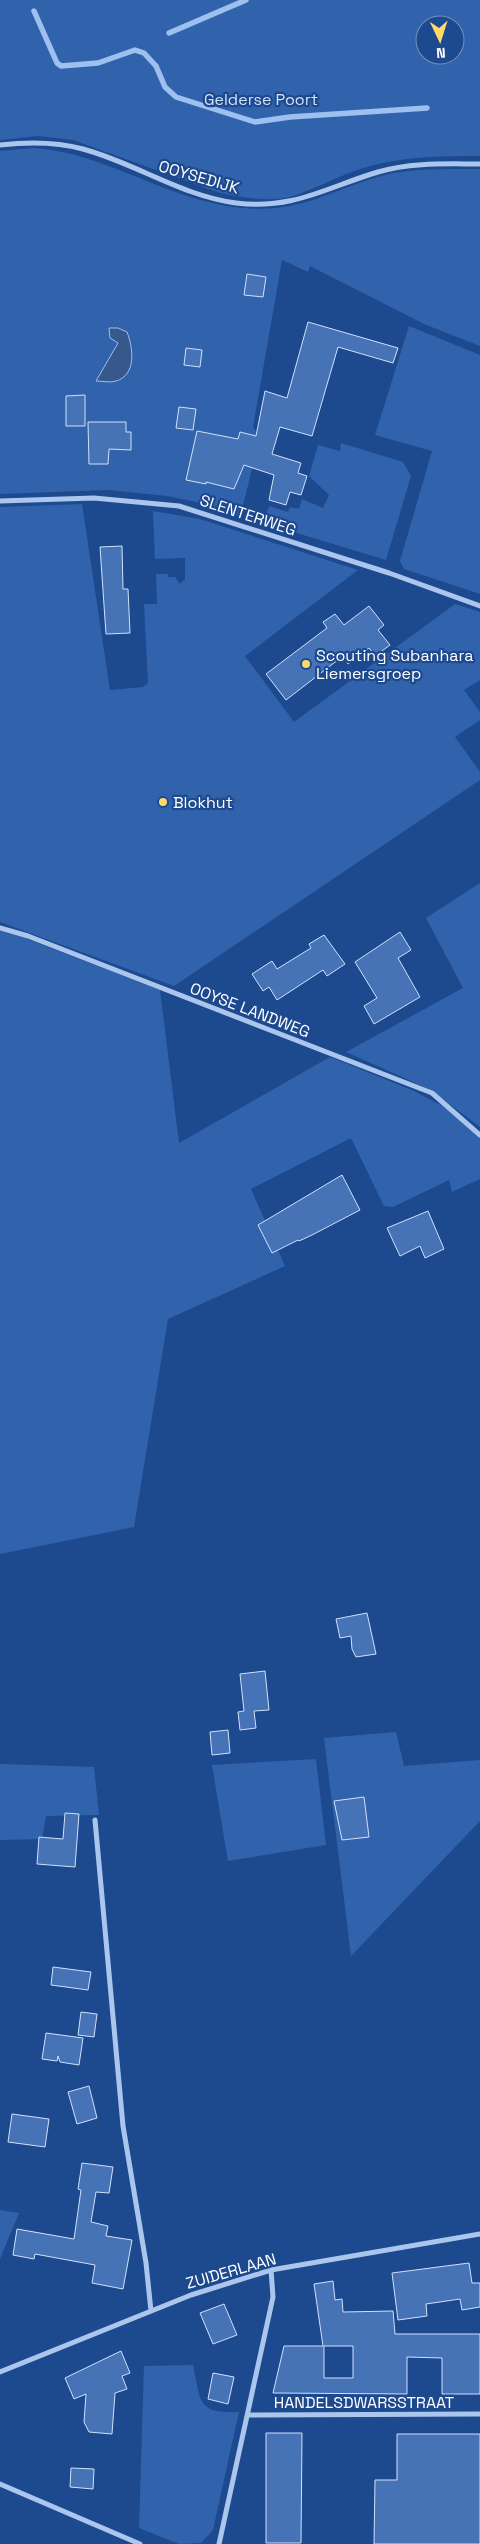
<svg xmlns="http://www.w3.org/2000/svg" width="480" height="2544" font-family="'Space Grotesk',sans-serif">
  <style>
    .green { fill: #3063ac; fill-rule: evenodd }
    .water { fill: #37588b; stroke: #9ec0ef }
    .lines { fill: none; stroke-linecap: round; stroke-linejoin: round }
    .stream { stroke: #9ec0ef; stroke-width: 5.5 }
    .building { fill: #4573b6; stroke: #d1e1fa; fill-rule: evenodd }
    .street { stroke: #abc6ed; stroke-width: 5 }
    .poi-dot { fill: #fdd969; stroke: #1d498f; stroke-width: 2 }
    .labels { text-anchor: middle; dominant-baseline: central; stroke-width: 4.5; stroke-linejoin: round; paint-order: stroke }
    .park-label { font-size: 16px; fill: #d1e1fa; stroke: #1d498f }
    .street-label { font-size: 16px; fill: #fff; stroke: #1d498f }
    .poi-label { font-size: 16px; fill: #fff; stroke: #1d498f; text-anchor: start }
  </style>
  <rect width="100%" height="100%" fill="#1d498f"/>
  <path class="green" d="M 0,0 L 480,0 L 480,156 C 442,156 404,156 367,167 C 341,174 318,188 293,196 C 271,203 235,197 214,191 L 73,140 L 38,136 L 0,140 ZM 425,25 L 455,25 L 455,55 L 425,55 Z
    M 33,148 C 106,152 169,202 243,208 C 303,214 335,187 389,174 C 419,168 450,169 480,169 L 480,346 L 424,324 L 310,266 L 308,272 L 282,260 L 253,427 L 260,438 L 240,517 L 211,505 L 167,496 L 108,490 L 0,494 L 0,151 Z
    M 409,326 L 480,355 L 480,594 L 404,569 L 400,561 L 432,451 L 375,435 Z
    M 341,443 L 403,462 L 411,476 L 386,560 L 270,525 L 265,518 L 269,506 L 288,512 L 290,507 L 299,509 L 302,499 L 323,508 L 329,495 L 309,476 L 318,445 L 340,451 Z
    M 82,504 L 110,690 L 143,687 L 148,683 L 144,604 L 157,604 L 156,574 L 168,574 L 168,577 L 175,577 L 180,584 L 185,579 L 185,558 L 155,559 L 153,511 L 200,519 L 358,570 L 245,656 L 294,722 L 455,604 L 480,612 L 480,680 L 464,690 L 480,712 L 480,720 L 455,737 L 480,772 L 480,780 L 174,986 L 0,922 L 0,507 Z
    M 480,883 L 480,1127 L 431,1090 L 346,1052 L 463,988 L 426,918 Z
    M 0,931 L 22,937 L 160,990 L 179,1143 L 330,1057 L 414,1091 L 444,1107 L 477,1132 L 480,1138 L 480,1179 L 452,1192 L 449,1180 L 393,1207 L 384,1206 L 351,1138 L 251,1189 L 285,1266 L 168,1319 L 134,1527 L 0,1554 Z
    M 396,1732 L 404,1766 L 480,1760 L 480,1821 L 351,1956 L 324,1738 Z
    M 316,1759 L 326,1845 L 228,1861 L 212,1765 Z
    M 0,1764 L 94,1767 L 99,1815 L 46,1816 L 42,1839 L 0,1840 Z
    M 0,2210 L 19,2213 L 0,2259 Z
    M 193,2365 C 201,2402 197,2414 239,2412 L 213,2530 L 201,2543 L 179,2544 L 139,2528 L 144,2366 Z"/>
  <path class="water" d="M 109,328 L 118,328 L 127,332 C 133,347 137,375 116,381 C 111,383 102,381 96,381 L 118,343 L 110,338 Z"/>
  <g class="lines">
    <path class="stream" d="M 34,11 L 57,63 L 61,66 L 98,63 L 135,50 L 144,53 L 156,66 L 165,87 L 176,97 L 255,122 L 290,117 L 427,108
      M 169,33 L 246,0"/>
  </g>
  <path class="building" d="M 247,274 L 266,277 L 263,297 L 244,295 Z
    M 308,322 L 398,348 L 393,363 L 338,347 L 312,436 L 280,427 L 272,454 L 301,463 L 298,473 L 307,476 L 301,495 L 290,492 L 286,505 L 269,500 L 274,475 L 244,465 L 234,489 L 206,482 L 206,484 L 186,480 L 197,431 L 238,439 L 240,432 L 256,436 L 265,391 L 287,398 Z
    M 186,348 L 202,350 L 200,367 L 184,365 Z
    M 85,395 L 85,426 L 66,426 L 66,396 Z
    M 179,407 L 196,409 L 193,430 L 176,428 Z
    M 88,422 L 126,422 L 126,432 L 131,432 L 131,450 L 109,449 L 108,464 L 89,464 Z
    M 122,546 L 123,589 L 128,589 L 130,633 L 106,634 L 100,547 Z
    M 369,606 L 384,625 L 378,630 L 390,645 L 375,656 L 369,648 L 348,664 L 343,656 L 286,700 L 266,674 L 327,628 L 323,622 L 335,614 L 344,625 Z
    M 400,932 L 411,950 L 398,958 L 420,997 L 374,1024 L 364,1006 L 377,998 L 355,962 Z
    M 324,935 L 345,964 L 327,976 L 323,970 L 277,1000 L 269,987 L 263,991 L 252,974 L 272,961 L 277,969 L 311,948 L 309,944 Z
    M 342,1175 L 360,1210 L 312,1235 L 299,1241 L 298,1240 L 272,1253 L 258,1225 Z
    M 428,1211 L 444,1249 L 425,1258 L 420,1246 L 400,1256 L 387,1228 Z
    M 367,1613 L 376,1654 L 356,1657 L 352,1649 L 351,1636 L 340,1638 L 336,1619 Z
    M 265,1671 L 269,1710 L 254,1711 L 256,1728 L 240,1730 L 238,1712 L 244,1711 L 240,1674 Z
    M 228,1730 L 230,1753 L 212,1755 L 210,1732 Z
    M 364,1797 L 369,1837 L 342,1840 L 334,1801 Z
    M 65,1813 L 79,1814 L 75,1867 L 37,1864 L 39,1837 L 63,1839 Z
    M 53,1967 L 91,1972 L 88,1990 L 51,1985 Z
    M 81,2012 L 97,2014 L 94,2037 L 78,2035 Z
    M 46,2033 L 83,2038 L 79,2065 L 60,2062 L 58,2056 L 57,2061 L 42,2059 Z
    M 89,2086 L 97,2118 L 77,2124 L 68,2092 Z
    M 12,2114 L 49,2119 L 45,2147 L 8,2142 Z
    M 82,2163 L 113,2167 L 109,2193 L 96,2192 L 91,2222 L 108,2226 L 106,2236 L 132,2240 L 123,2289 L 92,2283 L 95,2265 L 35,2254 L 34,2259 L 13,2255 L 17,2229 L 74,2239 L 81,2190 L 78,2189 Z
    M 469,2263 L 472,2283 L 480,2283 L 480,2307 L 462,2310 L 460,2299 L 426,2304 L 427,2316 L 398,2320 L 392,2273 Z
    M 333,2281 L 335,2300 L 342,2299 L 343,2312 L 393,2311 L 395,2334 L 480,2334 L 480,2394 L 442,2394 L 442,2358 L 407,2357 L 407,2394 L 273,2393 L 284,2346 L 323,2346 L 314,2284 ZM 324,2346 L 353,2346 L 353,2378 L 324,2378 Z
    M 224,2304 L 237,2335 L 213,2344 L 200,2313 Z
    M 121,2351 L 130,2373 L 122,2376 L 127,2389 L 115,2393 L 112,2434 L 89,2432 L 84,2422 L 86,2394 L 74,2399 L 65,2378 Z
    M 213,2373 L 234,2377 L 228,2404 L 208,2399 Z
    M 266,2433 L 302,2433 L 301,2543 L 266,2543 Z
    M 397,2434 L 480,2434 L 480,2544 L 374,2544 L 375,2480 L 397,2480 Z
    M 71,2468 L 94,2469 L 93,2489 L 70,2487 Z"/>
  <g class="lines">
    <path class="street" d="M 0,145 C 27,142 57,142 83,149 C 135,163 182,196 236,203 C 294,210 327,187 378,172 C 411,162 447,164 480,164
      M 0,501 L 94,498 L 179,506 L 389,573 L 480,606
      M 0,928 L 28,936 L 432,1093 L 480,1135
      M 95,1820 L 123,2126 L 146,2263 L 151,2311
      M 0,2372 L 191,2295 L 271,2270 L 480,2234
      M 248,2415 L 480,2414
      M 0,2484 L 140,2544
      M 219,2544 L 273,2297 L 271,2270"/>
  </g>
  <g class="poi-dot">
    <circle cx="306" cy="664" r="5"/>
    <circle cx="163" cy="802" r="5"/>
  </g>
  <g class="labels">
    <g class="park-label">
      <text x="261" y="99">Gelderse Poort</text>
    </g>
    <g class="street-label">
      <text transform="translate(199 177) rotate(16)">OOYSEDIJK</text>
      <text transform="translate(248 515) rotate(18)">SLENTERWEG</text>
      <text transform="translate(250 1010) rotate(21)">OOYSE LANDWEG</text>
      <text transform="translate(231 2271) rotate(-16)">ZUIDERLAAN</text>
      <text x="364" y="2402">HANDELSDWARSSTRAAT</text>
    </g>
    <g class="poi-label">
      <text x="316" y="655">Scouting Subanhara<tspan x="316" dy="18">Liemersgroep</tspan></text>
      <text x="173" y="802">Blokhut</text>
    </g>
  </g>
  <g transform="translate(440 40) rotate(176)"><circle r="24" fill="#1d498f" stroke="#7792bc"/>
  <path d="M0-4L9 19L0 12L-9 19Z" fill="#fdd969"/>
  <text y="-8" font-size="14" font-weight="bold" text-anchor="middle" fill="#ffffff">N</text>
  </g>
</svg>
